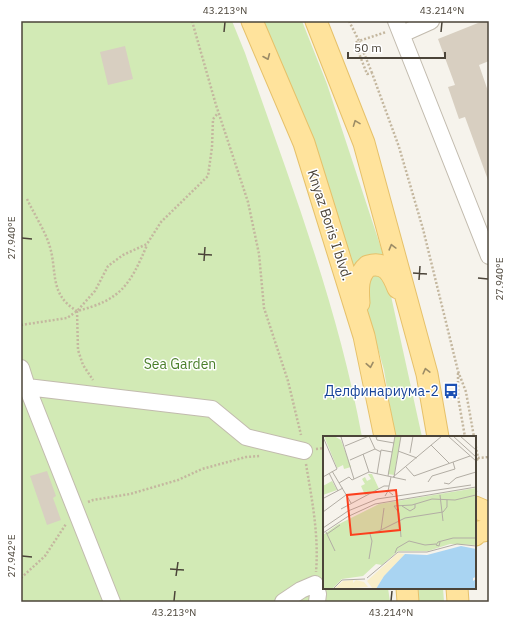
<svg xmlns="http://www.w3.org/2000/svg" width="510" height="623" font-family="'IBM Plex Sans',sans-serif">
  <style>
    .green { fill: #d2eab5 }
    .building { fill: #d8cfc1 }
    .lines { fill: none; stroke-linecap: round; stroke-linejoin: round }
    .minor-casing { stroke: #c2bbae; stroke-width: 18 }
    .major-casing { stroke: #e6c16a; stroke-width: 23 }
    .path { stroke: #c4b79f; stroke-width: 2.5; stroke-dasharray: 2 2; stroke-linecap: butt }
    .minor { stroke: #fff; stroke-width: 16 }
    .major { stroke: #ffe39c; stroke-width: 21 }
    .oneway { stroke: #9c8c66 }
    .ticks { fill: none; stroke: #4b4439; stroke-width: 1.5 }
    .labels { text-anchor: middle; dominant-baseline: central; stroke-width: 3; stroke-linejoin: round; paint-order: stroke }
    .street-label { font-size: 14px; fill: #4b4439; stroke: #fff }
    .park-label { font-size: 14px; fill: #4a7f2a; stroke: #fff }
    .transit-label { font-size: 14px; fill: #164399; stroke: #fff; text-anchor: end }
    .inset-road { fill: none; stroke: #b2ada4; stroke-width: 1 }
    .view { fill: #fc3f1d; fill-opacity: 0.15; stroke: #fc3f1d; stroke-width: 2 }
    .inset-edge { fill: none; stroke: #4b4439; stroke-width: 2 }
    .neatline { fill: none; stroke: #4b4439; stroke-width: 1.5 }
    .ticks-label { font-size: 10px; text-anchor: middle; fill: #4b4439 }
  </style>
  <rect width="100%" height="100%" fill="#f6f3ec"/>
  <path class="green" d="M 21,21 L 232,21 L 245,53 C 289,179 338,305 362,437 L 324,437 L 324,588 L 388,588 L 390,602 L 21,602 Z
    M 261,21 L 302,21 L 327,84 L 385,260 L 366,256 L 359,260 L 350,272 Z
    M 378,275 L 385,281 L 391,296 L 422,437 L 395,437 L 384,370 L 366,306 L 369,276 Z
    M 418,588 L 443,588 L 444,602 L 419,602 Z"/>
  <path class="building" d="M 483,21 L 489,21 L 489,61 L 479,65 L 489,94 L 488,180 L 465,117 L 459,119 L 448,87 L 455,85 L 438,39 Z
    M 125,46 L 133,79 L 108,85 L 100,52 Z
    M 47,471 L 56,496 L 53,498 L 61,520 L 47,525 L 30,476 Z"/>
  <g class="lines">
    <defs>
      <path id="minor" d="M 396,21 L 489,256
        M 402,34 L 431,21
        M 21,368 L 27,387 L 212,409 L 246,437 L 304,451
        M 27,387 L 112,602
        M 283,602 L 301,590 L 315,584 L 318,594 L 317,602"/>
      <path id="major" d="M 252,21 L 304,143 L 318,188 L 364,336 L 385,437
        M 316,21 L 364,143 L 427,374 L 438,437
        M 359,303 C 358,290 357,275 368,266 C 386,261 392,273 398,288
        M 475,507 L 489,513
        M 475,535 L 478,532 L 489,530
        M 407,588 L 408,602
        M 457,588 L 458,602"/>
    </defs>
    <use href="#minor" class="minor-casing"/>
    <use href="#major" class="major-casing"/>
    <path class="path" d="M 192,21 L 216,105 L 248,202 L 259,254 L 264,308 L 288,381 L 301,435
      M 349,21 L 359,41 L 355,43 L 367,74 L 372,73 L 399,147 L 423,229 L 458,371 L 466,392 L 474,437
      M 372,73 L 359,41 L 386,32
      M 27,199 C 34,214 44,229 49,244 C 58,270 48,294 77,311 C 121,300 130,285 147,245
      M 77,311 L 78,350 L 83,365 L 93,380
      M 21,325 L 67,318 L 77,311 L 95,291 L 108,266 L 123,255 L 147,244 L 161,222 L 208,176 L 212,147 L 213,119 L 218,113
      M 458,373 L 458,397 L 465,437
      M 475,442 L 478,458 L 489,457
      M 316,449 L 324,448
      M 306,464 C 312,500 319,535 316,572
      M 475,464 L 478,458
      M 475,479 L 476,492
      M 88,502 L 93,500 L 130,494 L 178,480 L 202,469 L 246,457 L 260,456
      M 21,578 L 45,556 L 66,524"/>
    <use href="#minor" class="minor"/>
    <use href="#major" class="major"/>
  </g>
  <defs><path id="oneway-chevron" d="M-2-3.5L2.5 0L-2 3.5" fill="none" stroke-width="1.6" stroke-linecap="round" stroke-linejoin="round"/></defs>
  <g class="oneway">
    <use href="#oneway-chevron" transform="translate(267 57) rotate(67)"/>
    <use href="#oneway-chevron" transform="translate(356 123) rotate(-111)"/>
    <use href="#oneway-chevron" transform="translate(392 247) rotate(-105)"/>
    <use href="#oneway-chevron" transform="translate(370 365) rotate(79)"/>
    <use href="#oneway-chevron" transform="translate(426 371) rotate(-104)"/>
  </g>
  <path class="ticks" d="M 224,32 L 225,22M 441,32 L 442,22M 22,238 L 32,239M 198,254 L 212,255M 204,261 L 205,247M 413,273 L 427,274M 478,278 L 488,279M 419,280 L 420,266M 22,556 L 32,557M 170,569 L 184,570M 176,576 L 178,562M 174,601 L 175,591M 391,601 L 392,591"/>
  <defs>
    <symbol id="bus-bare" viewBox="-9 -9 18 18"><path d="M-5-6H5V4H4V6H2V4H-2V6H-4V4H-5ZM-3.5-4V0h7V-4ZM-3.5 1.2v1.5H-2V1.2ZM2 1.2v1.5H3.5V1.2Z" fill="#1a4fb4" stroke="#fff" stroke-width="2.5" paint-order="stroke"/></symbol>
  </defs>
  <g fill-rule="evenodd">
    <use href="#bus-bare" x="440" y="380" width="22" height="22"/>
  </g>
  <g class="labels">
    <g class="street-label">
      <text transform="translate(330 225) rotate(72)">Knyaz Boris I blvd.</text>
    </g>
    <g class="park-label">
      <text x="180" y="364">Sea Garden</text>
    </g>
    <g class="transit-label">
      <text x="439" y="391">Делфинариума-2</text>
    </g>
  </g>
  <g transform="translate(323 436)">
    <rect width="153" height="153" fill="#f6f3ec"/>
    <path d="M 1,0 L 11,0 L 18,4 L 28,31 L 21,33 L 20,29 L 14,32 ZM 72,0 L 78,0 L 71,39 L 65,38 ZM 45,38 L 49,38 L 56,53 L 42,59 L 38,50 L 42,48 L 39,43 L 42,41 L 44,45 L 48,43 ZM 9,45 L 14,54 L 0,59 L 0,50 ZM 153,52 L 153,109 L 127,108 L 105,115 L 75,115 L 59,129 L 53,128 L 40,140 L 19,143 L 9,153 L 0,153 L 0,99 L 14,89 L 56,68 Z" fill="#d2eab5"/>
    <path d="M 75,117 L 82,118 L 61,140 L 53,153 L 50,153 L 44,145 ZM 30,144 L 30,147 L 33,144 L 41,146 L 45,151 L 11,153 L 20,145 Z" fill="#f9efc9"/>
    <path d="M 138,110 L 153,113 L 153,141 L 150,142 L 150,145 L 153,143 L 153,153 L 53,153 L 61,140 L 82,118 L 104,119 Z" fill="#a9d4f2"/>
    <path class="inset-road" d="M 21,0 L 18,1 L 31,43M 46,0 L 52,13 L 58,16M 58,0 L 53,1 L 54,4 L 71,7M 125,0 L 153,25M 130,0 L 153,21M 137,0 L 153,14M 0,1 L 14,33 L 0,41M 108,9 L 126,27M 22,10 L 46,0M 75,15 L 94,22M 87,17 L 90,0M 40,18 L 46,36M 27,24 L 52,13M 83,31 L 91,40 L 147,20M 9,35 L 28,67M 6,37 L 15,55M 54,38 L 58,14 L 69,16M 65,40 L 72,0M 70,41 L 119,0M 71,41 L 78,0M 31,43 L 46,36 L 83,44M 105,46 L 109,40 L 132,33 L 130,26M 16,47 L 26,41 L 29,44 L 31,43M 121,47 L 126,48 L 133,42 L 153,36M 65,55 L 68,41M 117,59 L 120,85M 62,60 L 65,55 L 70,59M 1,62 L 20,52M 79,70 L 87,75 L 92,72 L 92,68M 18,73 L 61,50 L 66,50M 0,76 L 23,59M 0,92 L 25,75 L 54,63 L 148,49M 58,94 L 82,82 L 120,76 L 124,71 L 124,64M 3,96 L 12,115M 0,97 L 24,81 L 52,68 L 153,51M 4,98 L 17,89M 78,101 L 76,77 L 71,70 L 89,69 L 109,63 L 132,64 L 153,59M 117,106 L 116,110 L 113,109 L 115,106 L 130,102 L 153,102M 72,117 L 74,112 L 86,105 L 102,109 L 113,108M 46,123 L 49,105 L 47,98 L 58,94 L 61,72M 44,142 L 75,116 L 104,116 L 134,108 L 153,110M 10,153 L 19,144 L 42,143"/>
    <path class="view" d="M 73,54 L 77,94 L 28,99 L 24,59 Z"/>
    <rect width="153" height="153" class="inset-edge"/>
  </g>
  <rect width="510" height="623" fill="none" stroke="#ffffff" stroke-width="44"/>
  <path d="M348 52v6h97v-6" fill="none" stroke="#4b4439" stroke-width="2"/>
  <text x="354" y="52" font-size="12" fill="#4b4439" stroke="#ffffff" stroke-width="3" paint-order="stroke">50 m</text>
  <rect x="22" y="22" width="466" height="579" class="neatline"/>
  <g class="ticks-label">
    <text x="225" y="14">43.213°N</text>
    <text x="442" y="14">43.214°N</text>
    <text transform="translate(11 238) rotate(-90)" y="4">27.940°E</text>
    <text transform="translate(499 279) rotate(-90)" y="4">27.940°E</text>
    <text transform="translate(11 556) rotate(-90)" y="4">27.942°E</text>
    <text x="174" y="616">43.213°N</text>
    <text x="391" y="616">43.214°N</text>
  </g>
</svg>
